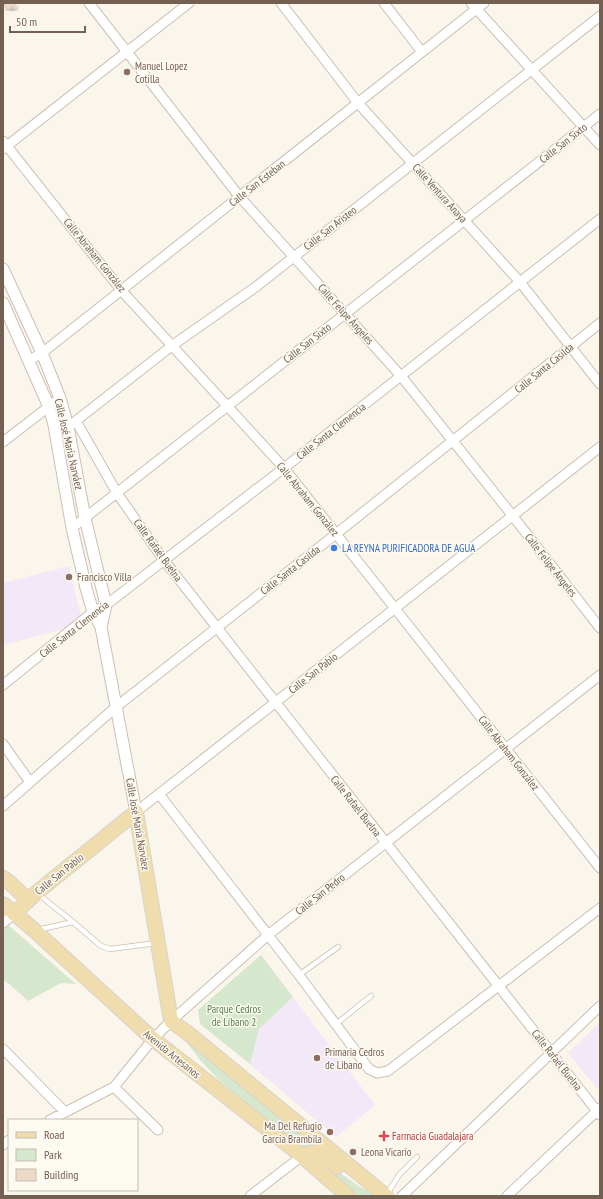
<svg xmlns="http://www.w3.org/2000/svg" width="603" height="1199" font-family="'PT Sans Narrow',sans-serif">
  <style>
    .education { fill: #f3e8f7 }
    .green { fill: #d5e7cc }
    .building { fill: #edd9c7; stroke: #ddc1a9; filter: url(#shadow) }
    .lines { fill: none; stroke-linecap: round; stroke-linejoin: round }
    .service-casing { stroke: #ccbfb3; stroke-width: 6 }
    .minor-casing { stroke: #ccbfb3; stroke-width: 11 }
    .tertiary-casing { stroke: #ccbfb3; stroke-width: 13 }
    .primary-casing { stroke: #d8d2ce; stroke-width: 16 }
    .service { stroke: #fff; stroke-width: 4.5 }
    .minor { stroke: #fff; stroke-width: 9 }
    .tertiary { stroke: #fff; stroke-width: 11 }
    .primary { stroke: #f0ddad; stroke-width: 14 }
    .education-dot { fill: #8d6e63; stroke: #fdfaf2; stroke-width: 1.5 }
    .shop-dot { fill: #3f7fe0; stroke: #fdfaf2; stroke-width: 1.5 }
    .health-dot { fill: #e0444e; stroke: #fdfaf2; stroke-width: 1.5 }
    .labels { text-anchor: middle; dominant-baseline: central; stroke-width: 3; stroke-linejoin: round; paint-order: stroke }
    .education-label { font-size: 11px; fill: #785e54; stroke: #fdfaf2; text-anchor: start }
    .street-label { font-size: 11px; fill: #736051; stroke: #fdfaf2 }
    .shop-label { font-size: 11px; fill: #366cbe; stroke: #fdfaf2; text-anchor: start }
    .park-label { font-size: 11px; fill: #587d4e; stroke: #fdfaf2 }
    .health-label { font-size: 11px; fill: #be3a42; stroke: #fdfaf2; text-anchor: start }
  </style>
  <defs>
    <filter id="shadow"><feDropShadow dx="2.5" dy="4.5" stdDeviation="2" flood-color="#0004"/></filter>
  </defs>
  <rect width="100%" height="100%" fill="#fbf6ec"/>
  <path class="education" d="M 69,566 L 81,616 L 64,629 L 3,645 L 3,583 Z
    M 293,997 L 375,1105 L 336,1137 L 250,1064 L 259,1029 Z
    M 600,1022 L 600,1092 L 568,1053 Z"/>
  <path class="green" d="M 7,924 L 76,984 L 61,983 L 28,1001 L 8,983 L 3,980 L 3,929 Z
    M 261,955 L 293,997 L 259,1029 L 250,1064 L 200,1024 L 198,1010 Z
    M 183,1037 L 323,1153 L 303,1150 L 276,1129 L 218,1079 L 199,1059 Z
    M 310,1158 L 330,1166 L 360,1187 L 379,1196 L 356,1196 Z"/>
  <path class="building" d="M 3,3 L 17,3 L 8,10 Z"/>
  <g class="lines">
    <defs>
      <path id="service" d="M 38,894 L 73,922 L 101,946 L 110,949 L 157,943
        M 37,930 L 73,922
        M 299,975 L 338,947
        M 336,1024 L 371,996
        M 387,1194 L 399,1175 L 417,1157"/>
      <path id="minor" d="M 89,3 L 239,196 L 401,376 L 512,515 L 600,628
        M 281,3 L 358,103 L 520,282 L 600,384
        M 384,3 L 422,52
        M 471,3 L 600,145
        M 3,141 L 121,290 L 284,468 L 600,868
        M 3,149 L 189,3
        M 28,361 L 42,353 L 484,3
        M 76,421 L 117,493 L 163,559 L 600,1115
        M 54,425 L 68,427 L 173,345 L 257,286 L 600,16
        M 3,442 L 60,398
        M 72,528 L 600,114
        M 3,685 L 93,612 L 106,605 L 284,468 L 600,219
        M 3,744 L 30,782
        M 159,794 L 299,975 L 369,1069 L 377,1073 L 388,1071 L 600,908
        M 3,806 L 116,707 L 336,534 L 600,323
        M 136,812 L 600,447
        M 3,923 L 14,914
        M 3,1049 L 65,1112
        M 114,1087 L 158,1130
        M 50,1120 L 114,1087 L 153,1039 L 171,1021 L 268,935 L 600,675
        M 3,1145 L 9,1140
        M 250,1196 L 302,1156
        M 402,1196 L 600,1006
        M 507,1196 L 600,1108"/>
      <path id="tertiary" d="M 3,269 L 42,353 L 60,398 L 68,427 L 85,518 L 106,605 L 101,627
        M 3,303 L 49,407 L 54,425 L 72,528 L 86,588 L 93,612 L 101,627 L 136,812"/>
      <path id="primary" d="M 3,878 L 9,882 L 28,900
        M 3,904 L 34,930 L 153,1039 L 302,1156 L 348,1196
        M 14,914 L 36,893 L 136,812 L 171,1021 L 189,1034 L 386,1196
        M 302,1156 C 319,1148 323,1156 337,1167"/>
    </defs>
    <use href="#service" class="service-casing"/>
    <use href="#minor" class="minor-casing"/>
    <use href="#tertiary" class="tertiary-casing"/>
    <use href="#primary" class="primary-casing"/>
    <use href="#service" class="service"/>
    <use href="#minor" class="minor"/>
    <use href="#tertiary" class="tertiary"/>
    <use href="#primary" class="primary"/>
  </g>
  <g class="education-dot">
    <circle cx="127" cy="72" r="4"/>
    <circle cx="69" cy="577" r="4"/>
    <circle cx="317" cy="1058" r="4"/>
    <circle cx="330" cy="1132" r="4"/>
    <circle cx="353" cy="1152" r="4"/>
  </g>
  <circle class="shop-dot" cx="334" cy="548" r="4"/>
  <path class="health-dot" d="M382 1130h4v4h4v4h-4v4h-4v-4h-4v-4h4z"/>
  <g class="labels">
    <g class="education-label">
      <text x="135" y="66">Manuel Lopez<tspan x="135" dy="13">Cotilla</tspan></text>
      <text x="77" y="577">Francisco Villa</text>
      <text x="325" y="1052">Primaria Cedros<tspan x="325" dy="13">de Libano</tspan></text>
      <text x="322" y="1126" text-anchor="end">Ma Del Refugio<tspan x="322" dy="13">Garcia Brambila</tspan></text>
      <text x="361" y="1152">Leona Vicario</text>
    </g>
    <g class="street-label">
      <text transform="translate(563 143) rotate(-38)">Calle San Sixto</text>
      <text transform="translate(257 183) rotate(-38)">Calle San Esteban</text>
      <text transform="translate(440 193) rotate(48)">Calle Ventura Anaya</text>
      <text transform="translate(330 228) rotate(-38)">Calle San Aristeo</text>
      <text transform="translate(95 255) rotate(51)">Calle Abraham González</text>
      <text transform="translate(346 314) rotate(48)">Calle Felipe Ángeles</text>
      <text transform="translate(307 343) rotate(-38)">Calle San Sixto</text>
      <text transform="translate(544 368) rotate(-39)">Calle Santa Casilda</text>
      <text transform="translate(331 431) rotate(-38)">Calle Santa Clemencia</text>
      <text transform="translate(69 444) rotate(77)">Calle José María Narváez</text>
      <text transform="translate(308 499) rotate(51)">Calle Abraham González</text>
      <text transform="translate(158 550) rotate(54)">Calle Rafaél Buelna</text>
      <text transform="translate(551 565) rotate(52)">Calle Felipe Ángeles</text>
      <text transform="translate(290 570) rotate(-38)">Calle Santa Casilda</text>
      <text transform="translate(74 629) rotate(-38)">Calle Santa Clemencia</text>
      <text transform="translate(313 673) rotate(-38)">Calle San Pablo</text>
      <text transform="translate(509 753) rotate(52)">Calle Abraham González</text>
      <text transform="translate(356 806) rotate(52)">Calle Rafaél Buelna</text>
      <text transform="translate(138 824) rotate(80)">Calle José María Narváez</text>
      <text transform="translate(59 874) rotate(-39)">Calle San Pablo</text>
      <text transform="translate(320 894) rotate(-38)">Calle San Pedro</text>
      <text transform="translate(172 1054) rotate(39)">Avenida Artesanos</text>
      <text transform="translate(557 1060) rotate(52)">Calle Rafaél Buelna</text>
    </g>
    <g class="shop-label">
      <text x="342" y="548">LA REYNA PURIFICADORA DE AGUA</text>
    </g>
    <g class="park-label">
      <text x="234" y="1009">Parque Cedros<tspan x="234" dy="13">de Líbano 2</tspan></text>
    </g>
    <g class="health-label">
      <text x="392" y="1136">Farmacia Guadalajara</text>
    </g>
  </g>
  <rect width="603" height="1199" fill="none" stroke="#736051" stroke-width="8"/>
  <rect x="8" y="1119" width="130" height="72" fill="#fdfaf2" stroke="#c6bcb2"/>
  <rect x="16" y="1132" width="20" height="6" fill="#f0ddad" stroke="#c6bcb2"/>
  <text x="44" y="1139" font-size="12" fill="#736051">Road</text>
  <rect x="16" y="1149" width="20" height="12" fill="#d5e7cc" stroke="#c6bcb2"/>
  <text x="44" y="1159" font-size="12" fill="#736051">Park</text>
  <rect x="16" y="1169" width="20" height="12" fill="#edd9c7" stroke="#c6bcb2"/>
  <text x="44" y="1179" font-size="12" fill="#736051">Building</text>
  <path d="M10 26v6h75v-6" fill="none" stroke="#736051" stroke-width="2"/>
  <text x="16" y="26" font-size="12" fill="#736051" stroke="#fdfaf2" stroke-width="3" paint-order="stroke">50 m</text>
</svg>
